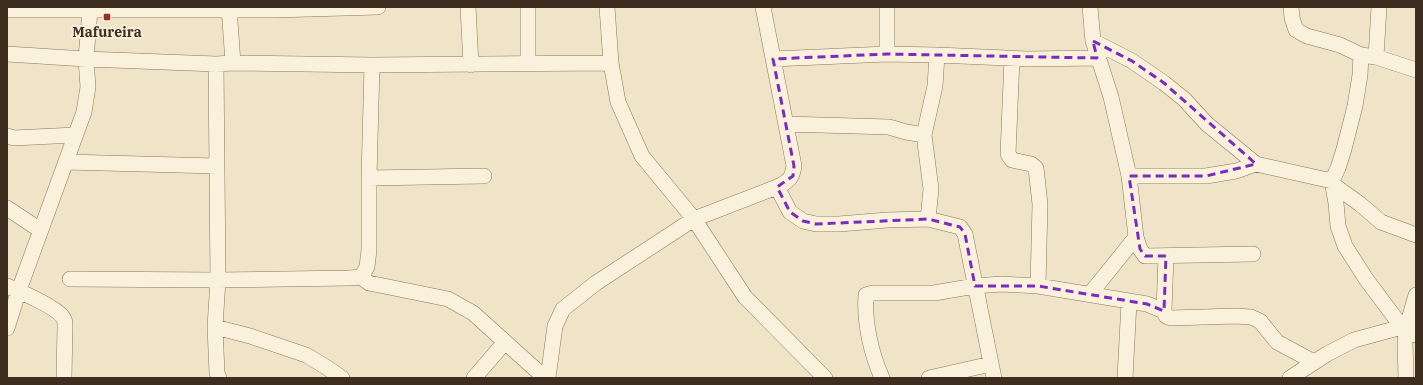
<svg xmlns="http://www.w3.org/2000/svg" width="1423" height="385" font-family="'IBM Plex Serif',serif">
  <style>
    .lines { fill: none; stroke-linecap: round; stroke-linejoin: round }
    .minor-casing { stroke: #8d765c; stroke-width: 16 }
    .minor { stroke: #faf1dc; stroke-width: 15 }
    .marked { fill: none; stroke: #7b2cbf; stroke-width: 3; stroke-dasharray: 8 5; stroke-linejoin: round }
    .poi-dot { fill: #9e2a2b; stroke: #f7eed8; stroke-width: 1.5 }
    .labels { text-anchor: middle; dominant-baseline: central; stroke-width: 4; stroke-linejoin: round; paint-order: stroke }
    .poi-label { font-size: 14px; font-weight: bold; fill: #3d2e20; stroke: #f7eed8 }
  </style>
  <rect width="100%" height="100%" fill="#f0e4c8"/>
  <g class="lines">
    <defs>
      <path id="minor" d="M 229,7 L 233,63
        M 468,7 L 471,65
        M 607,7 L 611,63 L 618,102 L 642,156 L 694,219 L 745,297 L 825,378
        M 887,7 L 887,54
        M 1090,7 L 1093,41 L 1111,97 L 1129,176 L 1136,237 L 1140,249 L 1145,256 L 1253,254
        M 1291,7 L 1292,18 L 1296,30 L 1307,36 L 1340,45 L 1361,55 L 1376,57 L 1416,70
        M 7,10 L 275,10 L 378,7
        M 1093,41 L 1132,61 L 1164,83 L 1184,99 L 1207,124 L 1256,164 L 1332,181 L 1335,186 L 1360,204 L 1381,222 L 1416,235
        M 7,54 L 86,59 L 216,64 L 233,63 L 372,65 L 611,63
        M 1361,55 L 1360,75 L 1355,106 L 1344,149 L 1338,168 L 1332,181 L 1336,203 L 1338,226 L 1345,246 L 1366,279 L 1402,327 L 1416,335
        M 1376,57 L 1379,7
        M 1012,58 L 1008,154 L 1012,160 L 1031,164 L 1036,168 L 1040,204 L 1038,286
        M 773,59 L 887,54 L 937,55 L 1027,59 L 1097,58
        M 216,64 L 218,280 L 215,327 L 217,373 L 219,378
        M 528,64 L 528,7
        M 786,124 L 889,127 L 906,132 L 924,135
        M 7,136 L 14,138 L 75,135
        M 66,162 L 217,166
        M 1129,176 L 1206,176 L 1236,171 L 1256,164
        M 369,178 L 484,176
        M 777,187 L 790,212 L 803,221 L 816,224 L 839,224 L 887,220 L 928,219 L 931,189 L 924,135 L 935,86 L 937,55
        M 7,208 L 40,230
        M 928,219 L 960,227 L 965,234 L 994,378
        M 1166,256 L 1164,311 L 1166,316 L 1171,318 L 1236,316 L 1251,317 L 1260,321 L 1277,342 L 1314,362
        M 361,277 L 369,283 L 448,299 L 473,313 L 545,378
        M 70,279 L 218,280 L 349,278 L 361,277 L 367,267 L 369,250 L 369,178 L 372,65
        M 7,286 C 19,291 59,308 64,319 C 65,321 65,324 65,326 L 64,378
        M 1090,294 L 1136,237
        M 215,327 L 250,336 L 306,355 L 326,367 L 342,378
        M 7,328 L 19,290 L 84,112 L 88,87 L 86,59 L 90,10
        M 474,378 L 505,342
        M 548,378 L 555,326 L 563,309 L 596,283 L 694,219 L 777,187 C 789,181 792,179 794,166 L 763,7
        M 882,378 C 871,353 864,322 866,295 L 873,293 L 934,293 L 975,286 L 1002,284 L 1038,286 L 1147,304 L 1164,311
        M 929,378 L 991,364
        M 1125,378 L 1129,302
        M 1290,378 L 1327,354 L 1354,340 L 1402,327
        M 1406,378 L 1405,342 L 1406,330 L 1416,295"/>
    </defs>
    <use href="#minor" class="minor-casing"/>
    <use href="#minor" class="minor"/>
  </g>
  <path class="marked" d="M 1093,41 L 1132,61 L 1164,83 L 1256,164 L 1206,176 L 1129,176 L 1140,249 L 1145,256 L 1166,256 L 1164,311 L 1147,304 L 1038,286 L 975,286 L 965,234 L 960,227 L 928,219 L 816,224 L 803,221 L 790,212 L 777,187 L 793,176 L 794,166 L 773,59 L 887,54 L 1097,58 Z"/>
  <rect class="poi-dot" x="103" y="13" width="8" height="8" rx="2"/>
  <g class="labels">
    <g class="poi-label">
      <text x="107" y="32">Mafureira</text>
    </g>
  </g>
  <rect width="1423" height="385" fill="none" stroke="#3d2e20" stroke-width="16"/>
</svg>
